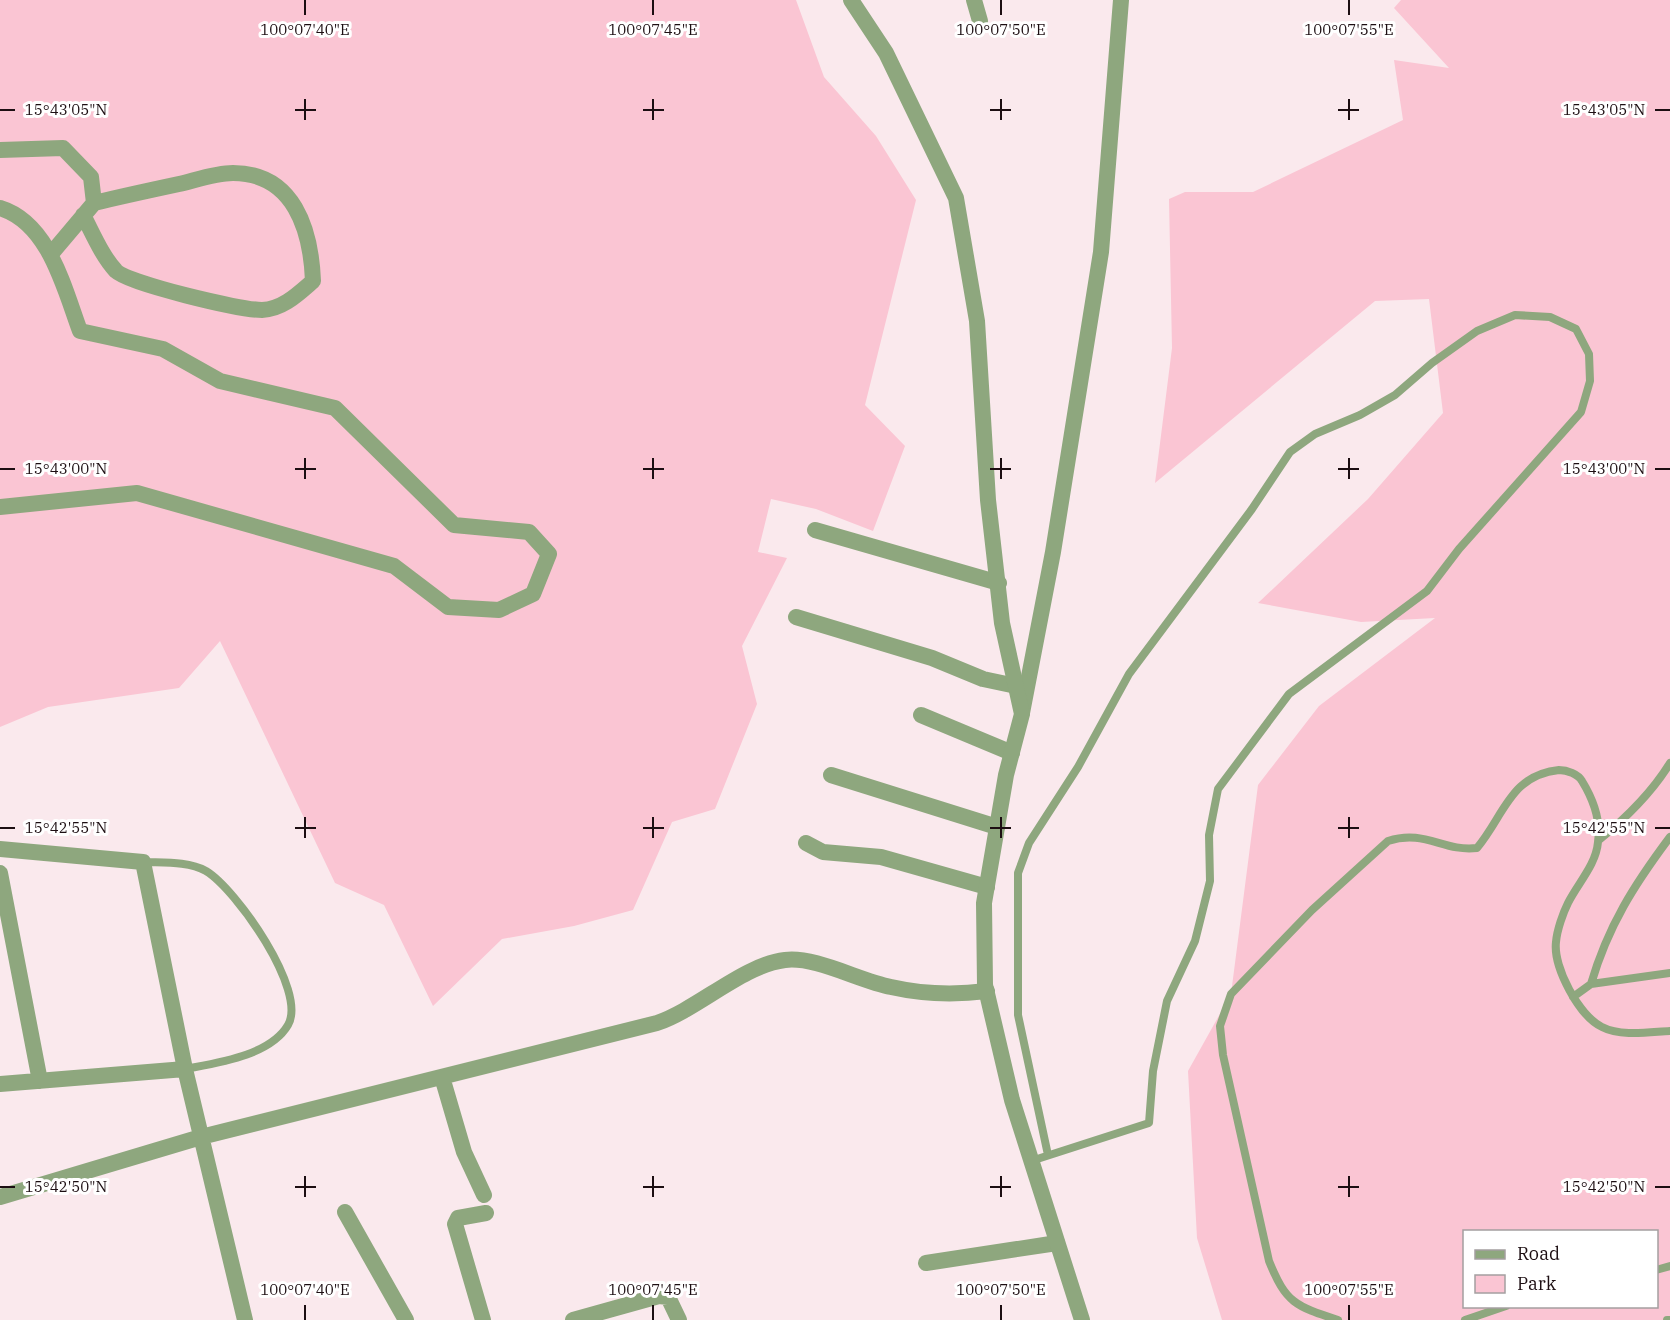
<svg xmlns="http://www.w3.org/2000/svg" width="1670" height="1320" font-family="'IBM Plex Serif',serif">
  <style>
    .green { fill: #fac5d3; fill-rule: evenodd }
    .lines { fill: none; stroke-linecap: round; stroke-linejoin: round }
    .service { stroke: #8ea77e; stroke-width: 8 }
    .minor { stroke: #8ea77e; stroke-width: 16 }
    .tertiary { stroke: #8ea77e; stroke-width: 16 }
    .ticks { fill: none; stroke: #1c0e12; stroke-width: 2 }
    .ticks-label { font-size: 15px; text-anchor: middle; fill: #1c0e12; stroke: #fff; stroke-width: 6; stroke-linejoin: round; paint-order: stroke }
  </style>
  <rect width="100%" height="100%" fill="#fae9ed"/>
  <path class="green" d="M 0,0 L 796,0 L 824,77 L 876,136 L 916,200 L 865,405 L 905,446 L 873,531 L 816,509 L 771,499 L 758,552 L 787,558 L 742,646 L 757,704 L 715,809 L 672,822 L 633,910 L 574,926 L 502,939 L 433,1006 L 384,905 L 335,883 L 220,641 L 179,688 L 48,707 L 0,727 Z
    M 1401,0 L 1670,0 L 1670,1320 L 1222,1320 L 1197,1238 L 1188,1071 L 1231,994 L 1258,785 L 1319,706 L 1435,618 L 1361,622 L 1258,603 L 1368,499 L 1443,413 L 1429,299 L 1375,301 L 1155,483 L 1172,348 L 1169,199 L 1185,192 L 1253,192 L 1403,120 L 1394,60 L 1449,68 L 1394,8 ZM 1464,1232 L 1656,1232 L 1656,1306 L 1464,1306 Z"/>
  <g class="lines">
    <path class="service" d="M 1599,840 C 1626,818 1651,794 1670,763
      M 143,862 C 162,863 188,861 206,871 C 236,889 308,991 288,1025 C 270,1056 216,1063 185,1069
      M 1591,984 C 1608,926 1634,885 1670,837
      M 1573,997 L 1591,984 L 1670,973
      M 1031,1161 L 1149,1123 L 1153,1071 L 1167,1001 L 1195,941 L 1210,881 L 1209,835 L 1218,789 L 1289,694 L 1427,591 L 1459,549 L 1581,412 L 1590,381 L 1589,354 L 1576,329 L 1550,317 L 1515,315 L 1477,331 L 1432,363 L 1395,395 L 1360,415 L 1315,434 L 1290,452 L 1252,509 L 1129,674 L 1078,767 L 1029,843 L 1018,873 L 1018,1015 L 1048,1155
      M 1656,1270 L 1670,1266
      M 1338,1320 C 1295,1306 1286,1303 1269,1261 L 1223,1055 L 1220,1026 L 1231,994 L 1312,910 L 1388,841 C 1425,829 1443,852 1477,848 C 1504,816 1510,775 1559,770 C 1567,770 1578,774 1582,781 C 1593,799 1601,821 1598,842 C 1596,865 1578,883 1568,903 C 1563,913 1557,930 1556,942 C 1553,967 1579,1016 1602,1027 C 1621,1037 1650,1032 1670,1031
      M 1465,1320 L 1506,1306
      M 1667,1320 L 1670,1320"/>
    <path class="minor" d="M 974,0 L 980,21
      M 0,150 L 63,148 L 91,177 L 94,203 L 51,254
      M 0,208 C 49,223 64,288 80,331 L 163,349 L 220,381 L 335,408 L 454,525 L 529,532 L 549,554 L 533,594 L 499,610 L 448,607 L 394,566 L 137,493 L 0,507
      M 83,215 C 93,234 102,256 116,271 C 130,284 240,310 262,310 C 283,309 298,294 313,281 C 311,230 294,173 233,173 C 216,173 196,180 179,184 C 151,190 123,196 94,203
      M 815,530 L 999,583
      M 796,617 L 932,658 L 983,679 L 1016,686
      M 1022,713 L 1053,552 L 1101,252 L 1121,0
      M 921,715 L 1012,753
      M 831,775 L 997,827
      M 806,843 L 823,852 L 881,857 L 987,887
      M 0,849 L 143,862 L 185,1069 L 245,1320
      M 0,873 L 40,1081
      M 442,1077 L 464,1152 L 484,1195
      M 0,1084 L 185,1069
      M 0,1197 L 201,1137 L 657,1023 C 698,1009 743,965 785,960 C 815,956 860,981 891,987 C 922,994 955,995 987,991
      M 345,1212 L 406,1320
      M 926,1263 L 1057,1243
      M 483,1320 L 455,1224 L 458,1218 L 486,1213
      M 573,1320 L 659,1296 L 668,1297 L 679,1320"/>
    <path class="tertiary" d="M 851,0 L 886,53 L 956,198 L 977,321 L 988,500 L 1002,623 L 1022,714 L 1006,775 L 984,903 L 985,985 L 1012,1100 L 1082,1320"/>
  </g>
  <path class="ticks" d="M 305,0 L 305,15M 653,0 L 653,15M 1001,0 L 1001,15M 1349,0 L 1349,15M 305,99 L 305,120M 653,99 L 653,120M 1001,99 L 1001,120M 1349,99 L 1349,120M 0,110 L 15,110M 295,110 L 316,110M 643,110 L 664,110M 990,110 L 1011,110M 1338,110 L 1359,110M 1655,110 L 1670,110M 305,458 L 305,479M 653,458 L 653,479M 1001,458 L 1001,479M 1349,458 L 1349,479M 0,469 L 15,469M 295,469 L 316,469M 643,469 L 664,469M 990,469 L 1011,469M 1338,469 L 1359,469M 1655,469 L 1670,469M 305,817 L 305,838M 653,817 L 653,838M 1001,817 L 1001,838M 1349,817 L 1349,838M 0,828 L 15,828M 295,828 L 316,828M 643,828 L 664,828M 990,828 L 1011,828M 1338,828 L 1359,828M 1655,828 L 1670,828M 305,1176 L 305,1197M 653,1176 L 653,1197M 1001,1176 L 1001,1197M 1349,1176 L 1349,1197M 0,1187 L 15,1187M 295,1187 L 316,1187M 643,1187 L 664,1187M 990,1187 L 1011,1187M 1338,1187 L 1359,1187M 1655,1187 L 1670,1187M 305,1305 L 305,1320M 653,1305 L 653,1320M 1001,1305 L 1001,1320M 1349,1305 L 1349,1320"/>
  <g class="ticks-label">
    <text x="305" y="35">100°07'40"E</text>
    <text x="653" y="35">100°07'45"E</text>
    <text x="1001" y="35">100°07'50"E</text>
    <text x="1349" y="35">100°07'55"E</text>
    <text x="66" y="115">15°43'05"N</text>
    <text x="1604" y="115">15°43'05"N</text>
    <text x="66" y="474">15°43'00"N</text>
    <text x="1604" y="474">15°43'00"N</text>
    <text x="66" y="833">15°42'55"N</text>
    <text x="1604" y="833">15°42'55"N</text>
    <text x="66" y="1192">15°42'50"N</text>
    <text x="1604" y="1192">15°42'50"N</text>
    <text x="305" y="1295">100°07'40"E</text>
    <text x="653" y="1295">100°07'45"E</text>
    <text x="1001" y="1295">100°07'50"E</text>
    <text x="1349" y="1295">100°07'55"E</text>
  </g>
  <rect x="1463" y="1230" width="195" height="78" fill="#ffffff" stroke="#a49fa0" stroke-width="1.5"/>
  <rect x="1475" y="1250" width="30" height="9" fill="#8ea77e" stroke="#a49fa0" stroke-width="1.5"/>
  <text x="1517" y="1260" font-size="18" fill="#1c0e12">Road</text>
  <rect x="1475" y="1275" width="30" height="18" fill="#fac5d3" stroke="#a49fa0" stroke-width="1.5"/>
  <text x="1517" y="1290" font-size="18" fill="#1c0e12">Park</text>
</svg>
